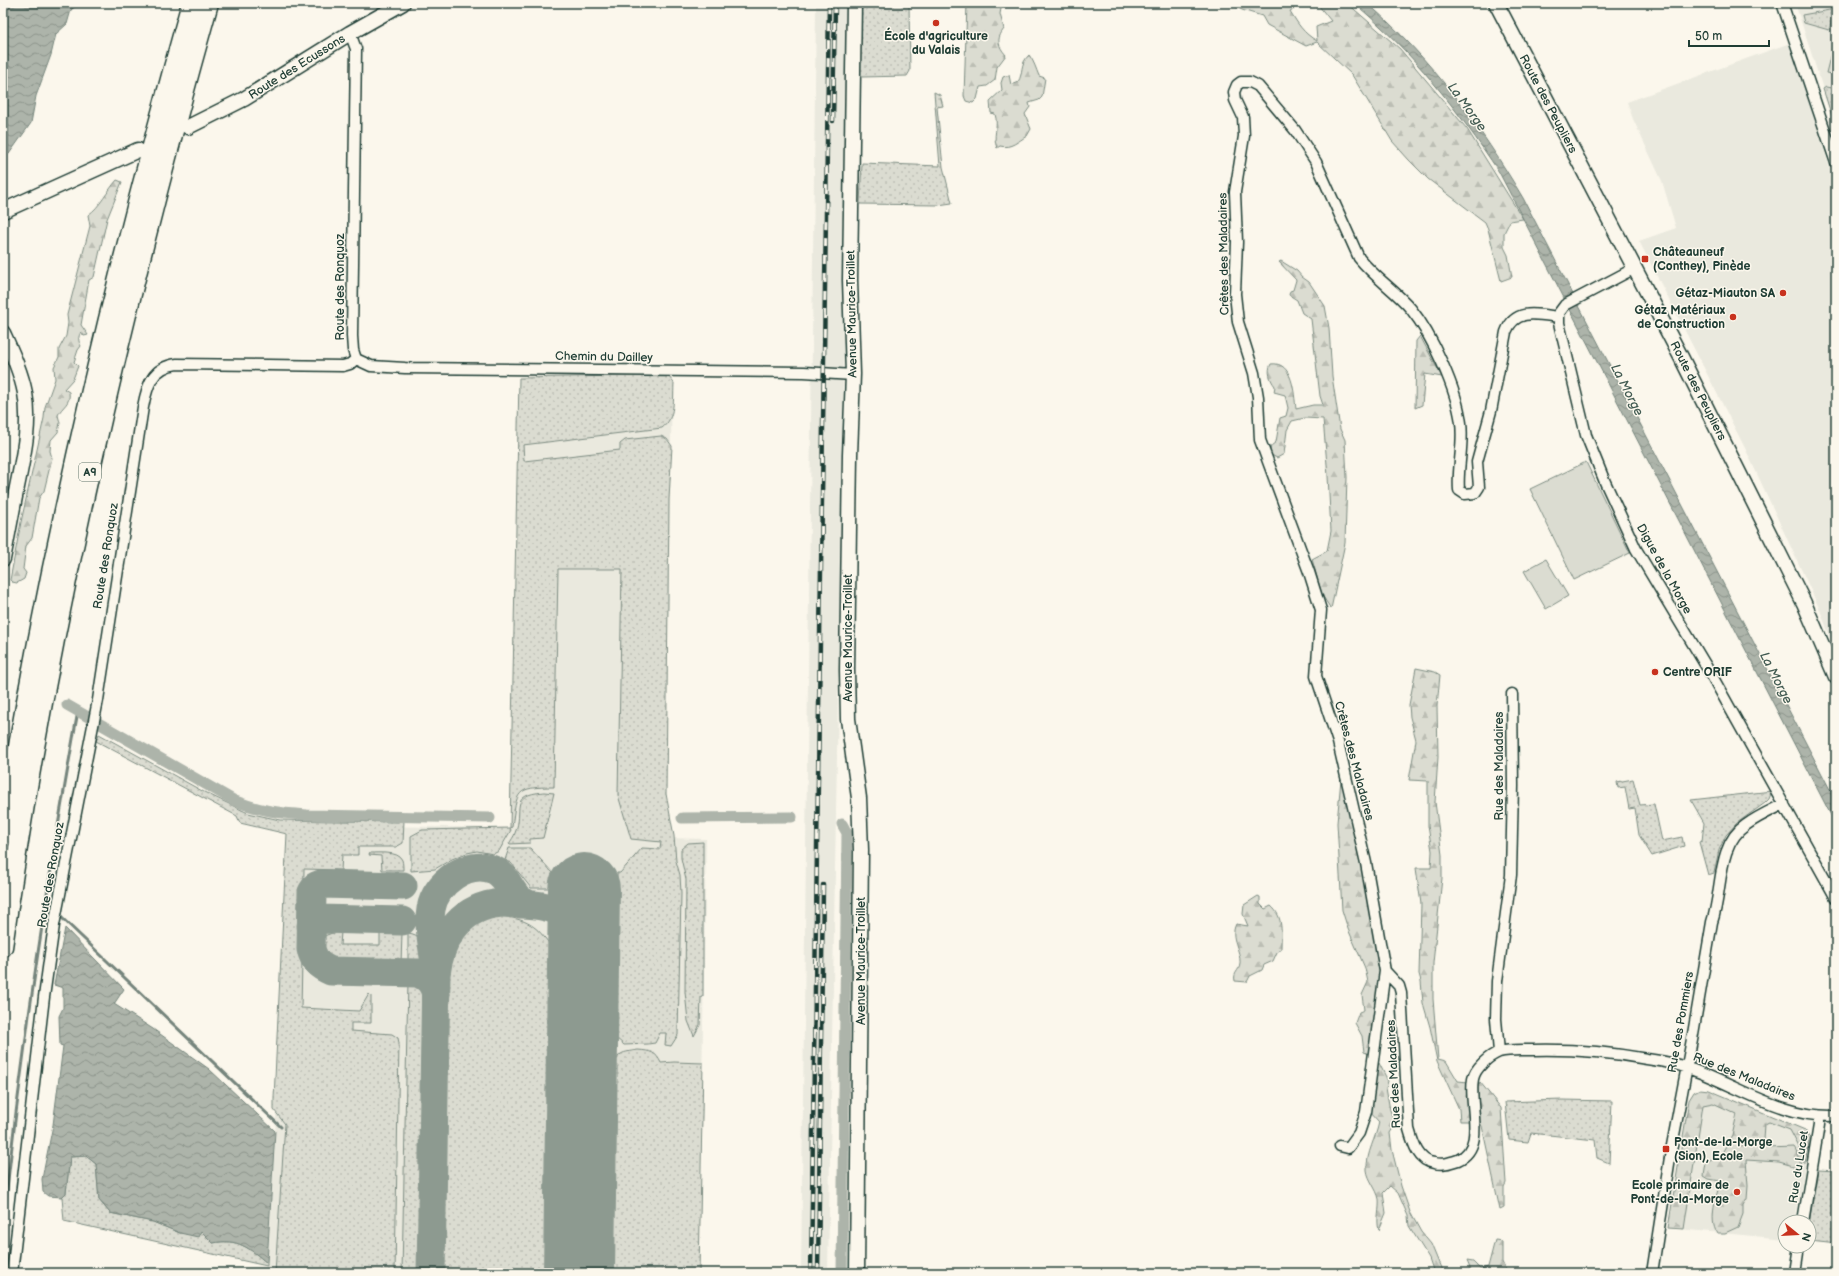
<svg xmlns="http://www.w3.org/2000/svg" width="1839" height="1276" font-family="'Balsamiq Sans',sans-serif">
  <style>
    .built { fill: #eae9de }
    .grass { fill: url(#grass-dots); stroke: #7d8c82 }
    .forest { fill: url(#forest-firs); stroke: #7d8c82; fill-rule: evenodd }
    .garden { fill: #dbdcd1; stroke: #7d8c82 }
    .water { fill: url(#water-waves); stroke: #74847b }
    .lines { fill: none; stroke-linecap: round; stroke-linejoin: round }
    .stream { stroke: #74847b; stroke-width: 3 }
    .canal { stroke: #adb4aa; stroke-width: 11 }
    .taxiway { stroke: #8d9a90; stroke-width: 29 }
    .runway { stroke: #8d9a90; stroke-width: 72 }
    .street-casing { stroke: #1f3d34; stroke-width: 13 }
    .secondary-casing { stroke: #1f3d34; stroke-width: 17 }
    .highway-casing { stroke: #1f3d34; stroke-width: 21 }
    .street { stroke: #fbf7ec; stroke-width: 10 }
    .secondary { stroke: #fbf7ec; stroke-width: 14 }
    .highway { stroke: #fbf7ec; stroke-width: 18 }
    .rail-casing { stroke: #1f3d34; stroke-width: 4.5 }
    .rail { stroke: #fbf7ec; stroke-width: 3; stroke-dasharray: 9; stroke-linecap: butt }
    .poi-dot { fill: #c8321e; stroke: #fbf7ec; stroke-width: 1.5 }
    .labels { text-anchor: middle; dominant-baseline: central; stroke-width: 3; stroke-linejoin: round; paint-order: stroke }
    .shield { fill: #fbf7ec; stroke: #61756b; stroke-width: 1 }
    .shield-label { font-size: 11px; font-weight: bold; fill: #1f3d34 }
    .poi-label { font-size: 12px; font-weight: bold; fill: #1f3d34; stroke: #fbf7ec; text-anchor: start }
    .street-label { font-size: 12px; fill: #1f3d34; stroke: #fbf7ec }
    .water-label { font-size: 13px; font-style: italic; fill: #425b52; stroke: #fbf7ec }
  </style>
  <defs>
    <pattern id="grass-dots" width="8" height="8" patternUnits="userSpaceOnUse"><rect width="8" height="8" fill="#dbdcd1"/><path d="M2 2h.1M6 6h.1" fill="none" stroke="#bcbeb4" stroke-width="1.8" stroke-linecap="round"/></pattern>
    <pattern id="forest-firs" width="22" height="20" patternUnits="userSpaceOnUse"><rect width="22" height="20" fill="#dbdcd1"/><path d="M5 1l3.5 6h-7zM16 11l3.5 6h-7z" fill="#bcbeb4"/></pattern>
    <pattern id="water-waves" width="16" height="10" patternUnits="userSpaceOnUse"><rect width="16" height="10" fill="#adb4aa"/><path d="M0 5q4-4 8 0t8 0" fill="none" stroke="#8c948b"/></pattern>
  </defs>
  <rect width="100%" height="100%" fill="#fbf7ec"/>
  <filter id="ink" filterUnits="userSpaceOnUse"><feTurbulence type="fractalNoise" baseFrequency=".025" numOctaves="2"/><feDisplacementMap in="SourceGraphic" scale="8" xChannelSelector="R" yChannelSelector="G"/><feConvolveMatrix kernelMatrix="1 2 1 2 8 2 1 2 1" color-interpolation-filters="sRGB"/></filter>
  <g filter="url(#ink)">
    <path class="built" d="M 816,3 L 848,3 L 849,65 L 828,1273 L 801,1273 Z
      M 1795,3 L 1836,3 L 1836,89 L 1826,87 L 1823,89 Z
      M 1790,43 L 1836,187 L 1836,653 L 1820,610 L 1746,450 L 1639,241 L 1676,228 L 1662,181 L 1633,119 L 1627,102 Z
      M 519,378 L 672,378 L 665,838 L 706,839 L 699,1273 L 267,1273 L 293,825 L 510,828 Z
      M 1700,1089 L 1709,1090 L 1805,1130 L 1807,1134 L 1809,1143 L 1795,1222 L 1785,1222 L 1785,1239 L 1668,1228 L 1689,1100 L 1694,1092 Z"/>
    <path class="grass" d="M 858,3 L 909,3 L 910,71 L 907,76 L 862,77 L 857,71 Z
      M 1835,9 L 1829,30 L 1804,23 L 1802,15 Z
      M 1826,87 L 1836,89 L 1836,129 L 1823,89 Z
      M 934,92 L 940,95 L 943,106 L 937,107 L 943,167 L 952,203 L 938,205 L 860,204 L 862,163 L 940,166 Z
      M 667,375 L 674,383 C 673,398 676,418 662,428 L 523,445 L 524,461 L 620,450 L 620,444 L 625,440 L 661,436 L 667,439 L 672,446 L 669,499 L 666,794 L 674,836 L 676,861 L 680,875 L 681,893 L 678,1035 L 671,1046 L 665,1045 L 666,1033 L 660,1033 L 655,1043 L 648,1044 L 624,1045 L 615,1037 L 617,873 L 620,873 L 642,848 L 660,849 L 661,842 L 631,839 L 618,795 L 622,569 L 558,569 L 554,787 C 515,787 517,791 512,827 L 510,828 L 511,830 L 499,851 L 493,854 L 477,851 L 467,853 L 452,859 L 435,869 L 411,871 L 411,836 L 422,830 L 510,828 L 519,378 Z
      M 99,734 L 204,792 L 248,813 L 280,820 L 397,822 L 404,820 L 403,843 L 396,847 L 358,847 L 358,855 L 342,855 L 341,870 L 304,869 L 301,1008 L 359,1011 L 369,994 L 371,996 L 371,1023 L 351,1023 L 351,1031 L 392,1034 L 398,1038 L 399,1043 L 395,1273 L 275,1273 L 285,1124 L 274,1110 L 274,1098 L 287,834 L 240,823 L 237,816 L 96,741 Z
      M 1633,779 L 1640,805 L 1654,804 L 1662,841 L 1682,837 L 1684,846 L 1652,856 L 1639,835 L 1635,808 L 1629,809 L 1625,787 L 1618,788 L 1617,782 Z
      M 1772,791 L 1769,799 L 1765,803 L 1737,823 L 1726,835 L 1719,850 L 1714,873 L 1708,875 L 1699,842 L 1702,841 L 1704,823 L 1691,800 Z
      M 544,792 L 554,793 L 543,838 L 530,839 L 530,843 L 509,844 C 511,840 514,837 515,833 C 525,810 507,795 544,792 Z
      M 703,842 L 703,997 L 701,997 L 700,1025 L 694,1036 L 688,1021 L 685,992 L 686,880 L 681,858 L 681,849 L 688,843 Z
      M 509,848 L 530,848 L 553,873 L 553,888 L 531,888 L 511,863 L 505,860 Z
      M 370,853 C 378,853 399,851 402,860 C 403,863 403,868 403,870 L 382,870 L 381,856 L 369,855 Z
      M 499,916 C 527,919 537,925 552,948 L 547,1273 L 444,1273 L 448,965 C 456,930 465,924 499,916 Z
      M 335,932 L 341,932 L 340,945 L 380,945 L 380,933 L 402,933 L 401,964 L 331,963 L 325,960 L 319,948 L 324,936 Z
      M 408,933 C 430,935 430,964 408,964 Z
      M 408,981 L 418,984 L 423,989 L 419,1273 L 402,1273 Z
      M 638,1050 C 651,1051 656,1052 661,1063 L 674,1062 L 703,1063 L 699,1273 L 611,1273 L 614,1073 C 617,1052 619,1053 638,1050 Z
      M 1562,1100 L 1612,1101 L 1609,1163 L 1597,1158 L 1595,1140 L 1531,1133 L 1528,1142 L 1509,1140 L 1505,1102 Z
      M 86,1156 L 96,1164 L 99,1200 L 110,1213 L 153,1222 L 180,1233 L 201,1231 L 213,1243 C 238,1238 249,1248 267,1263 L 267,1266 L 64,1221 L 62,1197 L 66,1193 L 70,1157 Z
      M 1818,1170 L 1836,1171 L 1836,1244 L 1809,1241 L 1809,1223 Z"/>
    <path class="forest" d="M 967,3 L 1002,3 L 1000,14 L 1004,29 C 996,39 998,46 1006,55 L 997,67 L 995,80 L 987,86 L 980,87 L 977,99 L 973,103 L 966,101 L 964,96 Z
      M 1229,3 L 1347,3 L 1400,49 L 1467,129 L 1523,219 L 1510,221 L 1504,233 L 1504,247 L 1508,255 L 1512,277 L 1501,281 L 1488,229 L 1485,222 L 1428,179 L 1409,160 L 1392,141 L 1352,75 L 1317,42 L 1306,46 L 1267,25 L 1262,16 L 1242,10 ZM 1304,3 L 1319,6 L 1331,21 L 1316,27 L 1317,41 C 1303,33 1298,24 1290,11 Z
      M 1029,55 C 1034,61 1036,69 1039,76 L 1045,78 L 1042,97 L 1039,100 L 1029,103 L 1030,107 L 1025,114 L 1031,129 L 1027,136 C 1018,141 1011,149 1000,146 L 997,148 C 992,136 999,127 995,114 L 991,113 L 990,101 L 1002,90 L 1001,83 L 1003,77 L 1009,75 L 1011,85 L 1018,82 C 1024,72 1019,65 1029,55 Z
      M 117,180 L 122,182 L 107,219 L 94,277 L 89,280 L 81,325 L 88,335 L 84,336 L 81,332 C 78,337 78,341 81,346 L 78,350 L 74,362 L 78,366 L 73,379 L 64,389 L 69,392 C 71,404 62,406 58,415 L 60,423 L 58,432 L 51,440 L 50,451 L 52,458 L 44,491 L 39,498 L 32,538 L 26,546 L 23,569 L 26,573 L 24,579 L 17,583 L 12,582 L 10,580 L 21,522 L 44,418 L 45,407 L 55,379 L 54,367 L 59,357 L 59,349 L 66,336 L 68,323 L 67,315 L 90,226 L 88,215 C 100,207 107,191 117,180 Z
      M 1281,261 L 1297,271 L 1302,277 L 1309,282 L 1325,306 L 1329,328 L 1332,376 L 1340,429 L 1345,440 L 1347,477 L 1345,543 L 1331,609 L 1322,595 L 1312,559 L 1327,551 L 1331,531 L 1328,476 L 1323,419 L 1305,418 L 1292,421 L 1287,430 L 1284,454 L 1277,458 L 1269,454 L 1271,446 L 1276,442 L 1280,418 L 1286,416 L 1288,408 L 1285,395 L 1274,392 L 1275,386 C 1270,380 1267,371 1271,364 C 1293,361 1294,393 1296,409 L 1313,405 L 1323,405 L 1320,396 L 1311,319 L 1302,313 L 1297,300 L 1289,295 L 1290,291 L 1293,290 L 1296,280 L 1279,262 Z
      M 1420,336 L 1442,377 L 1425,374 L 1422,405 L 1415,408 L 1416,341 Z
      M 1416,668 L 1435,672 L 1440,675 L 1437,706 L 1438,757 L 1435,802 L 1442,855 L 1442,878 L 1433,963 L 1433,999 L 1438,1059 L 1446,1061 L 1458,1081 L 1468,1082 L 1470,1121 L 1460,1121 L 1459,1109 L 1437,1061 L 1430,1027 L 1423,1003 L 1421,981 L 1419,974 L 1421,904 L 1416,868 L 1431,868 L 1432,851 L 1428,826 L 1428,781 L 1409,780 L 1416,740 L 1410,717 L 1409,705 Z
      M 1342,768 L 1359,843 L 1382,969 L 1372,1055 L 1364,1052 L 1362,1036 L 1355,1023 L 1359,1012 L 1364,1010 L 1362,995 L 1368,982 L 1365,968 L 1348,929 L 1342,910 L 1337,823 Z
      M 1258,896 L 1260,897 L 1260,904 L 1265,909 L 1271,906 C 1284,917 1281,933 1281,949 L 1277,952 L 1273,961 L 1264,965 L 1262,970 L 1250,976 L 1247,982 L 1235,981 C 1233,972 1239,972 1240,964 C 1241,949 1229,938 1236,924 L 1248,926 L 1243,914 L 1244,905 Z
      M 1375,1062 L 1379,1063 L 1388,1081 L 1386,1088 L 1390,1110 L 1393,1118 L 1393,1128 L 1390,1133 L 1392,1150 L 1401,1186 L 1410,1212 L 1421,1232 L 1431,1244 L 1443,1273 L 1434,1273 L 1429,1258 L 1409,1226 L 1408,1216 L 1398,1193 L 1390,1186 L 1383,1193 L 1386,1213 L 1379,1230 C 1376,1219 1380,1210 1379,1199 C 1377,1189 1368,1180 1367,1170 C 1366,1153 1376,1138 1379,1122 L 1370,1112 Z
      M 1480,1082 L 1501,1108 L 1506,1183 L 1504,1187 L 1504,1208 L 1500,1210 L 1482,1126 L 1479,1121 L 1478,1086 Z
      M 1700,1089 L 1709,1090 L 1805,1130 L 1809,1138 L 1809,1143 L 1805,1162 L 1803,1162 L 1799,1147 L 1790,1130 L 1769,1122 L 1765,1124 L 1764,1140 L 1767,1148 L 1794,1147 L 1798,1153 L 1801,1166 L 1797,1167 L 1779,1162 L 1746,1160 L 1748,1186 L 1747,1199 L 1743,1205 L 1743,1214 L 1738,1227 L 1725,1233 L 1717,1233 C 1708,1219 1717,1196 1720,1181 L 1709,1179 L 1704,1176 L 1706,1163 L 1720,1156 L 1732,1136 L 1737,1114 L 1713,1103 L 1703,1105 L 1684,1229 L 1668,1228 L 1689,1100 L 1694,1092 Z
      M 1495,1240 L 1502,1241 L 1502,1262 L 1507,1273 L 1472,1273 L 1467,1261 L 1473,1262 L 1480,1269 L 1488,1267 Z"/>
    <path class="garden" d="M 1832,49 L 1836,50 L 1836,75 L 1826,73 Z
      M 1586,462 L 1630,553 L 1574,580 L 1530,489 Z
      M 1546,559 L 1568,596 L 1546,609 L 1524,571 Z"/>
    <path class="water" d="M 3,3 L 79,3 L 71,10 L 67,24 L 56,34 L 51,55 L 36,96 L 31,123 L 9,154 L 3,156 Z
      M 1354,3 L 1367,3 C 1430,57 1481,127 1523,198 L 1836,801 L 1836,825 L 1499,172 C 1458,110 1412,51 1354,3 Z
      M 65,928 L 124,989 L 114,1004 L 153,1029 L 209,1069 L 275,1131 L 267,1263 C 249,1248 238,1238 213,1243 L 201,1231 L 198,1237 L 180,1233 L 153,1222 L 110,1213 L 99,1200 L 96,1164 L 86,1156 L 70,1157 L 66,1193 L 62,1197 L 48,1196 L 43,1192 L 42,1179 L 53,1125 L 63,1046 L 60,1045 L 59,1016 L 63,1008 L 63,988 L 54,985 Z"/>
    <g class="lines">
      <path class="stream" d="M 45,905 L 61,917 L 281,1127
        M 3,1222 C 22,1051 47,881 78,711"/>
      <path class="canal" d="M 67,705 L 235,801 C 262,811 278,813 307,815 L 490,818
        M 682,818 L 792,817
        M 842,1273 L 847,833 L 842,824"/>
      <path class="taxiway" d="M 403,886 L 321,884 L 316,886 L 312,892 L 311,949 C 314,961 319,966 331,971 L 418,973 C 429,978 433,983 436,994
        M 311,926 L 319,919 L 402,921
        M 435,964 C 433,947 428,927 431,909 C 435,883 468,859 494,870 C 506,875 509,889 518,898 C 520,901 525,902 528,904
        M 431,1273 L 436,974 C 440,941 458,910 494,904 C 503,902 512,903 521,904 C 558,905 580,915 584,955"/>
      <path class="runway" d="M 579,1273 L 584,889"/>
      <defs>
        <path id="street" d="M 1782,3 L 1836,163
          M 350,33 L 356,49 L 352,336 L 353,350 L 356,359
          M 1635,268 L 1565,305 L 1559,313 L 1559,323 L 1586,435 L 1605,482 L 1636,549 L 1712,676 L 1836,898
          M 356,359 L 371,366 L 405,368 L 804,372 L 853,375
          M 1385,971 L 1399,986 L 1401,993 L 1409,1129 C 1413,1143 1418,1161 1434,1163 C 1443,1165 1449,1163 1458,1160 C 1487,1147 1468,1104 1473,1079 C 1475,1068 1489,1056 1499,1052 C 1509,1049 1523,1050 1533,1050 C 1571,1049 1608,1052 1647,1059 C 1661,1061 1675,1063 1688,1068 C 1737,1085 1782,1118 1836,1116
          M 1499,1052 L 1496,1019 L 1497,981 L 1511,875 L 1513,786 L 1512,694
          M 1340,1146 L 1348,1148 L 1359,1133 L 1366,1112 L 1385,971 L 1366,863 L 1338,742 L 1316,676 L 1321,610 L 1309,572 L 1260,440 L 1258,397 L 1254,373 L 1238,322 L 1235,294 L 1237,242 L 1235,192 L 1244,136 L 1243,117 L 1235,100 L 1234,92 L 1237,85 L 1241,82 L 1250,82 L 1258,86 L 1295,130 L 1316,162 L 1359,258 C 1375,278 1396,291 1411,309 C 1432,335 1457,390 1461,423 C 1464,445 1457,468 1459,490 L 1465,494 L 1475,493 L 1479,487 L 1477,462 L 1491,411 L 1506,332 C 1515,308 1537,314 1558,317
          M 1803,1222 L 1819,1125 L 1819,1117
          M 12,1273 L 44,997 L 54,925 L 98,700 L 143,407 C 147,386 152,367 177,364 L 343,366 L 350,364 L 356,359
          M 1652,1273 L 1671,1151 L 1693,1034 L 1712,922 C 1723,891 1716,845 1746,825 C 1758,816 1772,810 1784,804
          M 1795,1273 L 1799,1246"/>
        <path id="secondary" d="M 854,3 L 850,280 L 853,374 L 850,455 L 847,670 L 848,719 L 859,798 L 861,850 L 857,1273
          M 1496,3 L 1681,357 L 1804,603 L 1836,677
          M 188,127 L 244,99 L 350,33 L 403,3
          M 3,211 L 138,150
          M 3,333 C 12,353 21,372 25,393 C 31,424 23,457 17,487 C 12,511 8,535 3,559"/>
        <path id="highway" d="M 3,836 C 47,555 114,277 191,3
          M 3,947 C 48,628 122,313 209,3"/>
      </defs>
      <use href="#street" class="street-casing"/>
      <use href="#secondary" class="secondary-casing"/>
      <use href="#highway" class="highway-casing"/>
      <use href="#street" class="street"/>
      <use href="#secondary" class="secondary"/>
      <use href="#highway" class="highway"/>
      <defs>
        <path id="rail" d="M 833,121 L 835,3
          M 811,1273 L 829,3
          M 818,1273 L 823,885"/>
      </defs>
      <use href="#rail" class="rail-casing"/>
      <use href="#rail" class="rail"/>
    </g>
  </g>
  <g class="poi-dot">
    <circle cx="936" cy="23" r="4"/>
    <rect x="1641" y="255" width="8" height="8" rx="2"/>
    <circle cx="1783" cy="293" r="4"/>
    <circle cx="1733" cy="317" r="4"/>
    <circle cx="1655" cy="672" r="4"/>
    <rect x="1662" y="1145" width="8" height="8" rx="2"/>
    <circle cx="1737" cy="1192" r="4"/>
  </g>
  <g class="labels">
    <rect class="shield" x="79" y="463" width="22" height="18" rx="3"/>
    <g class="shield-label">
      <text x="90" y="472">A9</text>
    </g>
    <g class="poi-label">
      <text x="936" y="36" text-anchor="middle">École d'agriculture<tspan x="936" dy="14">du Valais</tspan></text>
      <text x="1653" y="252">Châteauneuf<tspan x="1653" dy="14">(Conthey), Pinède</tspan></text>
      <text x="1775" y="293" text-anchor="end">Gétaz-Miauton SA</text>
      <text x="1725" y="310" text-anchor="end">Gétaz Matériaux<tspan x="1725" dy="14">de Construction</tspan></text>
      <text x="1663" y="672">Centre ORIF</text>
      <text x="1674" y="1142">Pont-de-la-Morge<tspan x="1674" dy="14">(Sion), Ecole</tspan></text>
      <text x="1729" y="1185" text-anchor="end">Ecole primaire de<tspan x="1729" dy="14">Pont-de-la-Morge</tspan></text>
    </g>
    <g class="street-label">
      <text transform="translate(297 67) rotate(-32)">Route des Ecussons</text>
      <text transform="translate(1548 104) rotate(62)">Route des Peupliers</text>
      <text transform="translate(1224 254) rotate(-91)">Crêtes des Maladaires</text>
      <text transform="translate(340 287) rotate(-90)">Route des Ronquoz</text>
      <text transform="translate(852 314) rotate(-91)">Avenue Maurice-Troillet</text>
      <text transform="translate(604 357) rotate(1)">Chemin du Dailley</text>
      <text transform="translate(1698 391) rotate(63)">Route des Peupliers</text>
      <text transform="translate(106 556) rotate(-81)">Route des Ronquoz</text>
      <text transform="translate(1664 569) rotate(61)">Digue de la Morge</text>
      <text transform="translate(848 638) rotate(-90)">Avenue Maurice-Troillet</text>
      <text transform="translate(1354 761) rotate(75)">Crêtes des Maladaires</text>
      <text transform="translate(1499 766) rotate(-90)">Rue des Maladaires</text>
      <text transform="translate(51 875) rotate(-80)">Route des Ronquoz</text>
      <text transform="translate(861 961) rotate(-90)">Avenue Maurice-Troillet</text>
      <text transform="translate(1681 1022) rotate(-80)">Rue des Pommiers</text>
      <text transform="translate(1394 1074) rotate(-93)">Rue des Maladaires</text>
      <text transform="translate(1744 1077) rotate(22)">Rue des Maladaires</text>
      <text transform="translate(1799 1167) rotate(-81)">Rue du Lucet</text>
    </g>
    <g class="water-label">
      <text transform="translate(1467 107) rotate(54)">La Morge</text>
      <text transform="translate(1627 390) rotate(63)">La Morge</text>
      <text transform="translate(1776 678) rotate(63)">La Morge</text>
    </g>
  </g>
  <rect width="1839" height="1276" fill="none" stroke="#fbf7ec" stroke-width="16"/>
  <rect x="8" y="8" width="1823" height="1260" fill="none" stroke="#1f3d34" stroke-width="1.5" filter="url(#ink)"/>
  <g transform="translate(1797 1234) rotate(108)"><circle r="19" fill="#fbf7ec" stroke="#a3ada2"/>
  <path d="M0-3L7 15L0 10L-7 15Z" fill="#c8321e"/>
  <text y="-6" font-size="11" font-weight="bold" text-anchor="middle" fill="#1f3d34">N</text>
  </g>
  <path d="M1689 40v6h80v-6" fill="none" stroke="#1f3d34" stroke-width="2"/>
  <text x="1695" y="40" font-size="12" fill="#1f3d34" stroke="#fbf7ec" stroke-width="3" paint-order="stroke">50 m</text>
</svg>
